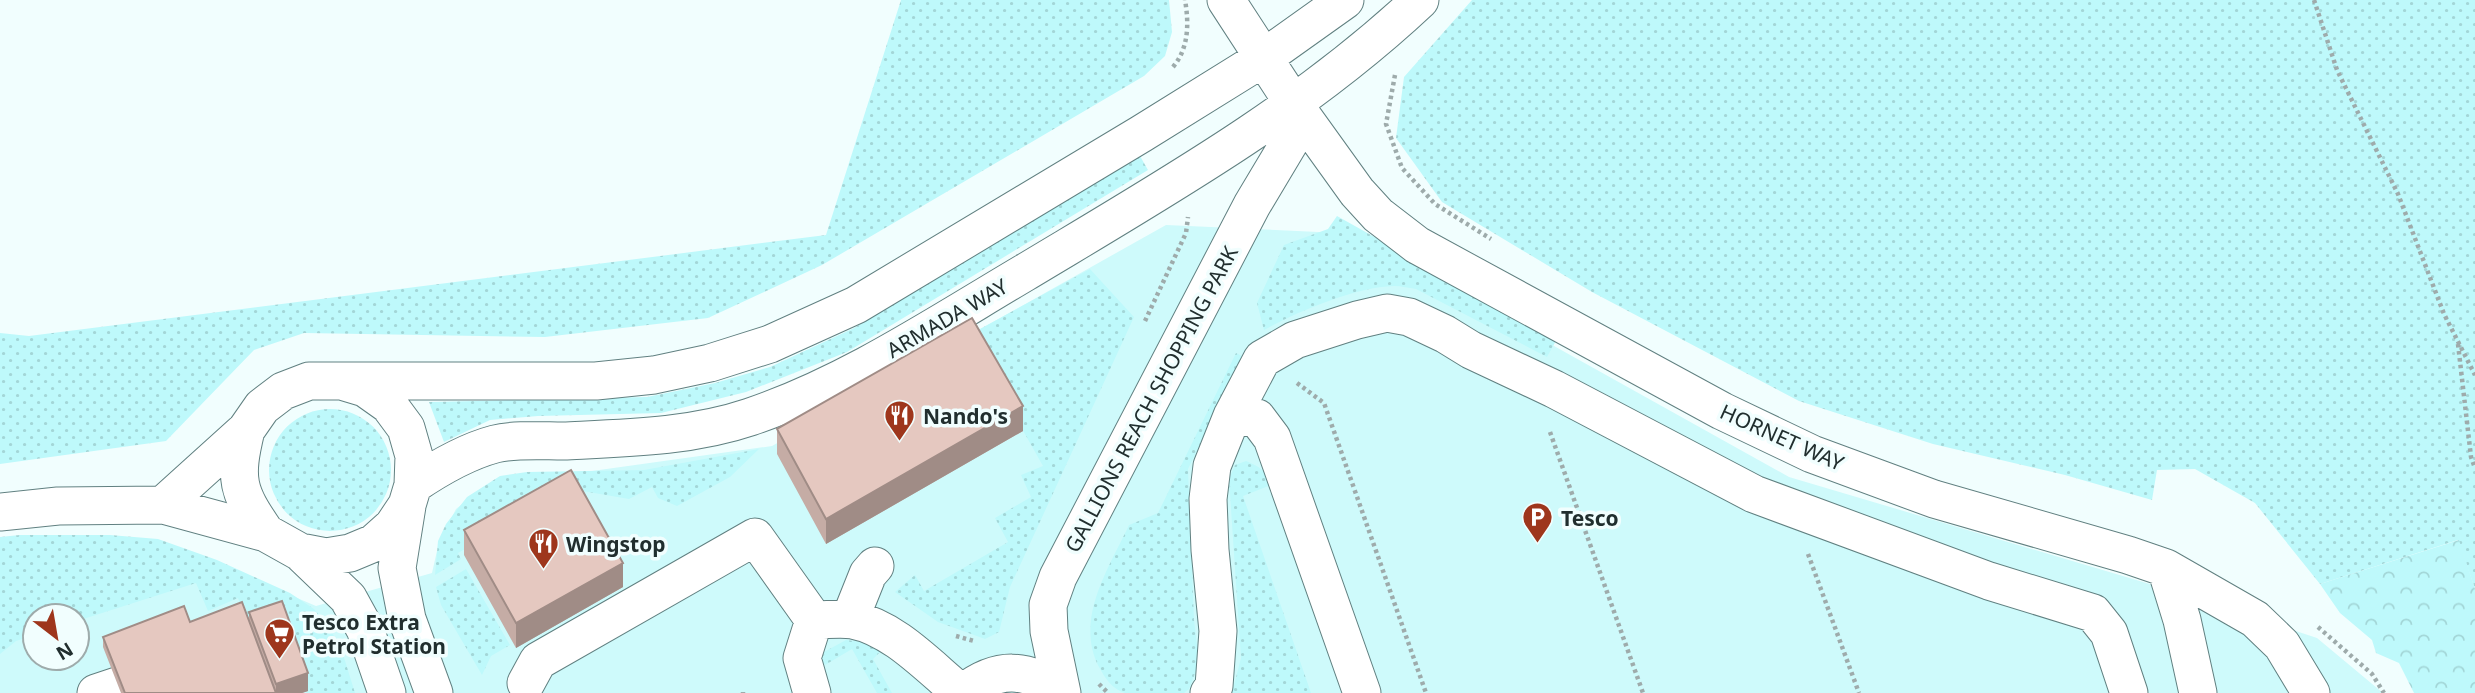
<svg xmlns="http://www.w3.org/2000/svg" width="2475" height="693" font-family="'Noto Sans',sans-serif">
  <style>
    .built { fill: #cefafb; fill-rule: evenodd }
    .grass { fill: url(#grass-dots) }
    .forest { fill: url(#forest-crowns) }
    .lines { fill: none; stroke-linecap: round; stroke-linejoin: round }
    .minor-casing { stroke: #618081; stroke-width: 39 }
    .path { stroke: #9eabab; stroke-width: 4.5; stroke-dasharray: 3.5 3.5; stroke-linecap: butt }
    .minor { stroke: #fff; stroke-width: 37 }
    .wall { fill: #c5aca5 }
    .shaded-wall { fill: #a08c86 }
    .building { fill: #e5c8c0; stroke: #a08c86; stroke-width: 2 }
    .labels { text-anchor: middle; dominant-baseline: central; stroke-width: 7; stroke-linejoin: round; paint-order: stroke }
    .street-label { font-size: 21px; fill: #212e2e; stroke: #f1fefe }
    .poi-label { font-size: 21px; font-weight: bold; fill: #212e2e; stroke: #f1fefe; text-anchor: start }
  </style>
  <defs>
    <pattern id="grass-dots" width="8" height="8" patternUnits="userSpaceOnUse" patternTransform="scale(1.75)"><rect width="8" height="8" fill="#bef9fb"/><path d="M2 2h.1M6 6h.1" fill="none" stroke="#a3d6d7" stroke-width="1.8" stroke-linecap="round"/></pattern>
    <pattern id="forest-crowns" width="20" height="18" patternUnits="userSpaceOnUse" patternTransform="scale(1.75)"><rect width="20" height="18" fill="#bef9fb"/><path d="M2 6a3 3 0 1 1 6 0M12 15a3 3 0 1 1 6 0" fill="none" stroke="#a3d6d7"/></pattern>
  </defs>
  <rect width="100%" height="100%" fill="#f1fefe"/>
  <path class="built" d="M 1166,225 L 1340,233 L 1360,238 L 1789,477 L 2180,593 L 2317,638 L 2383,693 L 0,693 L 0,550 L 191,553 L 316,606 L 432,573 L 439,542 L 456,509 L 485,486 L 772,446 ZM 35,616 L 77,616 L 77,658 L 35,658 Z"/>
  <path class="grass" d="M 901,0 L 1169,0 L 1172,32 L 1165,56 L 1144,76 L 822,265 L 708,318 L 545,337 L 304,333 L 254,350 L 166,441 L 0,464 L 0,333 L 29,336 L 826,235 Z
    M 1472,0 L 2475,0 L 2475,589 L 2458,540 L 2320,584 L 2255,503 L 2195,469 L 2157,470 L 2152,500 L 2065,475 L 1933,444 L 1799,401 L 1592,292 L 1442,202 L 1396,138 L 1404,77 Z
    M 1140,156 L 1148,170 L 847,352 L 746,392 L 661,413 L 538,416 L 490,420 L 444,442 L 429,402 L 647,397 L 715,383 L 770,367 L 854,328 Z
    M 1337,216 L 1557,339 L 1547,357 L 1416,289 C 1409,288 1401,286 1394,286 C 1355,287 1297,312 1264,330 L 1257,303 L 1284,245 L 1328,229 Z
    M 1090,269 L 1134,317 L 1010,587 L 999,632 L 985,639 L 938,622 L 895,592 L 915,575 L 924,591 L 1008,542 L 995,518 L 1031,497 L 1021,475 L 1043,466 L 969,335 Z
    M 1236,353 L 1242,356 L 1188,469 L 1194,620 L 1199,663 L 1189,689 L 1184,693 C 1171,693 1137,693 1125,693 C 1112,689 1105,678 1099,667 C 1074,619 1109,568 1129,525 L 1158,513 Z
    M269 470a61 61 0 1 1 122 0a61 61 0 1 1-122 0Z
    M 759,449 L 730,477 L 677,506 L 658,498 L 652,487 L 629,499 L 571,489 L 458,553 L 461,559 L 435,575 L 438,541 L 446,524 L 467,497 L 500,476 L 527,472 L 644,470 Z
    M 1246,461 C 1260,467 1266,470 1271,485 L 1243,496 L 1311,693 L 1232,693 L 1241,658 L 1229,479 L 1235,465 Z
    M 20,535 L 110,535 L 158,539 L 217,560 L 290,593 L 314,609 L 329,627 L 342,651 L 355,693 L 306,693 L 308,691 L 249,630 L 238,598 L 208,611 L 196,583 L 77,621 L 77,616 L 35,616 L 35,635 L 16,641 L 0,654 L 0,537 Z
    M 466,569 L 510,645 L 491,656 L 482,675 L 441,605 L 436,587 Z
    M 846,640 L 870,643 L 880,652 L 873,659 L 892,693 L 877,693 L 852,649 L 825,665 L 822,660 L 824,652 Z"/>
  <path class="forest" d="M 2459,540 L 2475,589 L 2475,693 L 2414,693 L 2399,663 L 2376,653 L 2372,640 L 2340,613 L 2320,584 Z"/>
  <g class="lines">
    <defs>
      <path id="minor" d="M 1226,0 L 1293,103 L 1357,192 L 1378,215 L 1417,245 L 1722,411 L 1812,454 L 1934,499 L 2128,555 L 2166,568 L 2255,619 L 2282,645 L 2311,693
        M 1232,416 L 1257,418 L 1272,438 L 1362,693
        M 246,430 C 234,480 237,491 266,533
        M 413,485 C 438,468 465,452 495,444 C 514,439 543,441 563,441 C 626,438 691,437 750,417 C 848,384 936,325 1024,273 C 1162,190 1302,111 1420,0
        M 163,505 L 246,430 L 262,407 L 283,391 L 309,381 L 596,381 L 654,375 L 710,363 L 770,344 L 856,305 L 1141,134 L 1265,57 L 1345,0
        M 407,506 L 397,568 L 407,619 L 434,693
        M 0,512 L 58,506 L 163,505 L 266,533 L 300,552 L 326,557 L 350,553 L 374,543 L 393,526 L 407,505 L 413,485 L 414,456 L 406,428 L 389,405 L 365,388 L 345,382
        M 300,552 L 348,598 L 365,629 L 387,693
        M 2166,568 L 2182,620 L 2198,693
        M 850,619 L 868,574 L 875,566
        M 526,683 L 538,661 L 755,537 L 814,620 C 827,620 841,618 853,620 C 894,628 929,667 961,693
        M 96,693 L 216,653 L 231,693
        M 812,693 L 802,658 L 814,620
        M 963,693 C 997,666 1027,667 1062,693
        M 1062,693 L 1049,631 L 1048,605 L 1058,577 L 1252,205 L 1304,118
        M 1209,693 L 1214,686 L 1218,631 L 1210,550 L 1208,499 L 1212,466 L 1232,416 L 1262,359 L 1295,340 L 1357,320 L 1387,313 L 1409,317 L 1445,334 L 1471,350 L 1554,389 L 1754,494 L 1989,581 L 2093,613 L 2109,633 L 2129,693"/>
    </defs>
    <use href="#minor" class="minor-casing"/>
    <path class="path" d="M 2314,0 L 2337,70 L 2398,194 L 2444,314 L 2475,375
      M 1173,67 C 1189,48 1189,23 1185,0
      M 1395,75 L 1386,124 L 1402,168 L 1435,204 L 1491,239
      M 1145,321 L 1186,233 L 1188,217
      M 2458,344 L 2471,457 L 2475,468
      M 1297,383 L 1324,403 L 1426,693
      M 1550,432 L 1643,693
      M 1808,554 L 1859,693
      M 2318,627 L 2372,674 L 2384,693
      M 956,636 L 974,641
      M 1099,684 L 1108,693
      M 743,692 L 743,693"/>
    <use href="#minor" class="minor"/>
  </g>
  <path class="wall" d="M 777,429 L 1023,431 L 826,544 L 777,454 Z
    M 464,530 L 623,587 L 516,648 L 464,555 Z
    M 249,612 L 308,691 L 302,693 L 121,693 L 103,647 L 103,637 L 190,622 L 249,621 Z"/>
  <path class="shaded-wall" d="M 1023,406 L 1023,431 L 826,544 L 826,519 Z
    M 623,563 L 623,587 L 516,648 L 516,623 Z
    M 308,673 L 308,691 L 302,693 L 276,693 L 276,684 Z"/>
  <path class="building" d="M 972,318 L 1023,406 L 826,519 L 777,429 Z
    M 571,470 L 623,563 L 516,623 L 464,530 Z
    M 282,601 L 308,673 L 276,684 L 249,612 Z
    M 242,602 L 276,693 L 125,693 L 103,637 L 184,606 L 190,622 Z"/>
  <defs>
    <symbol id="restaurant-pin" viewBox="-11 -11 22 30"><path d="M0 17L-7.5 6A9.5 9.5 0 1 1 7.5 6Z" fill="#9e361c" stroke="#f1fefe"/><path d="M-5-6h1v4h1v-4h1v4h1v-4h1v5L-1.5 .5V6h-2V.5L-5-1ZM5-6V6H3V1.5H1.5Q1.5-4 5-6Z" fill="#fff"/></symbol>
    <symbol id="parking-pin" viewBox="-11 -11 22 30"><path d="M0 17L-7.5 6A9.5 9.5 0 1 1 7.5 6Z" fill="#9e361c" stroke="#f1fefe"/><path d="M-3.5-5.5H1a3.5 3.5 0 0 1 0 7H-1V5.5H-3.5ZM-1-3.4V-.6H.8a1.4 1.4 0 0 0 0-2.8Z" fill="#fff"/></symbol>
    <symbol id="supermarket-pin" viewBox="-11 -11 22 30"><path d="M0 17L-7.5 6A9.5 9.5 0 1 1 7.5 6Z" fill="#9e361c" stroke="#f1fefe"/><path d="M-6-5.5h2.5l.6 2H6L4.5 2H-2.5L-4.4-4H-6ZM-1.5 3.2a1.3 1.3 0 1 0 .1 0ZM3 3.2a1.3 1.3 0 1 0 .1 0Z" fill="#fff"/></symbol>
  </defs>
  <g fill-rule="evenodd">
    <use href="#restaurant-pin" x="882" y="398" width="35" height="47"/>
    <use href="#parking-pin" x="1520" y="500" width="35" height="47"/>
    <use href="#restaurant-pin" x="526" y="526" width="35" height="47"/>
    <use href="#supermarket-pin" x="262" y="616" width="35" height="47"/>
  </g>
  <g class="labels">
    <g class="street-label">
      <text transform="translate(947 318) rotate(-30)">ARMADA WAY</text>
      <text transform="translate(1151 399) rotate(-62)">GALLIONS REACH SHOPPING PARK</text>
      <text transform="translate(1782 437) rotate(24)">HORNET WAY</text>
    </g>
    <g class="poi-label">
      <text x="923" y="416">Nando's</text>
      <text x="1561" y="518">Tesco</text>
      <text x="566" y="544">Wingstop</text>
      <text x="302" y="622">Tesco Extra<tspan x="302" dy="24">Petrol Station</tspan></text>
    </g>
  </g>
  <g transform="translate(56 637) rotate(149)"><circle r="33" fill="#f1fefe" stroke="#9eabab" stroke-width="2"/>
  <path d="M0-5L12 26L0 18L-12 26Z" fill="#9e361c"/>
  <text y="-10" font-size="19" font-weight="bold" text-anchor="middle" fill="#212e2e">N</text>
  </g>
</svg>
